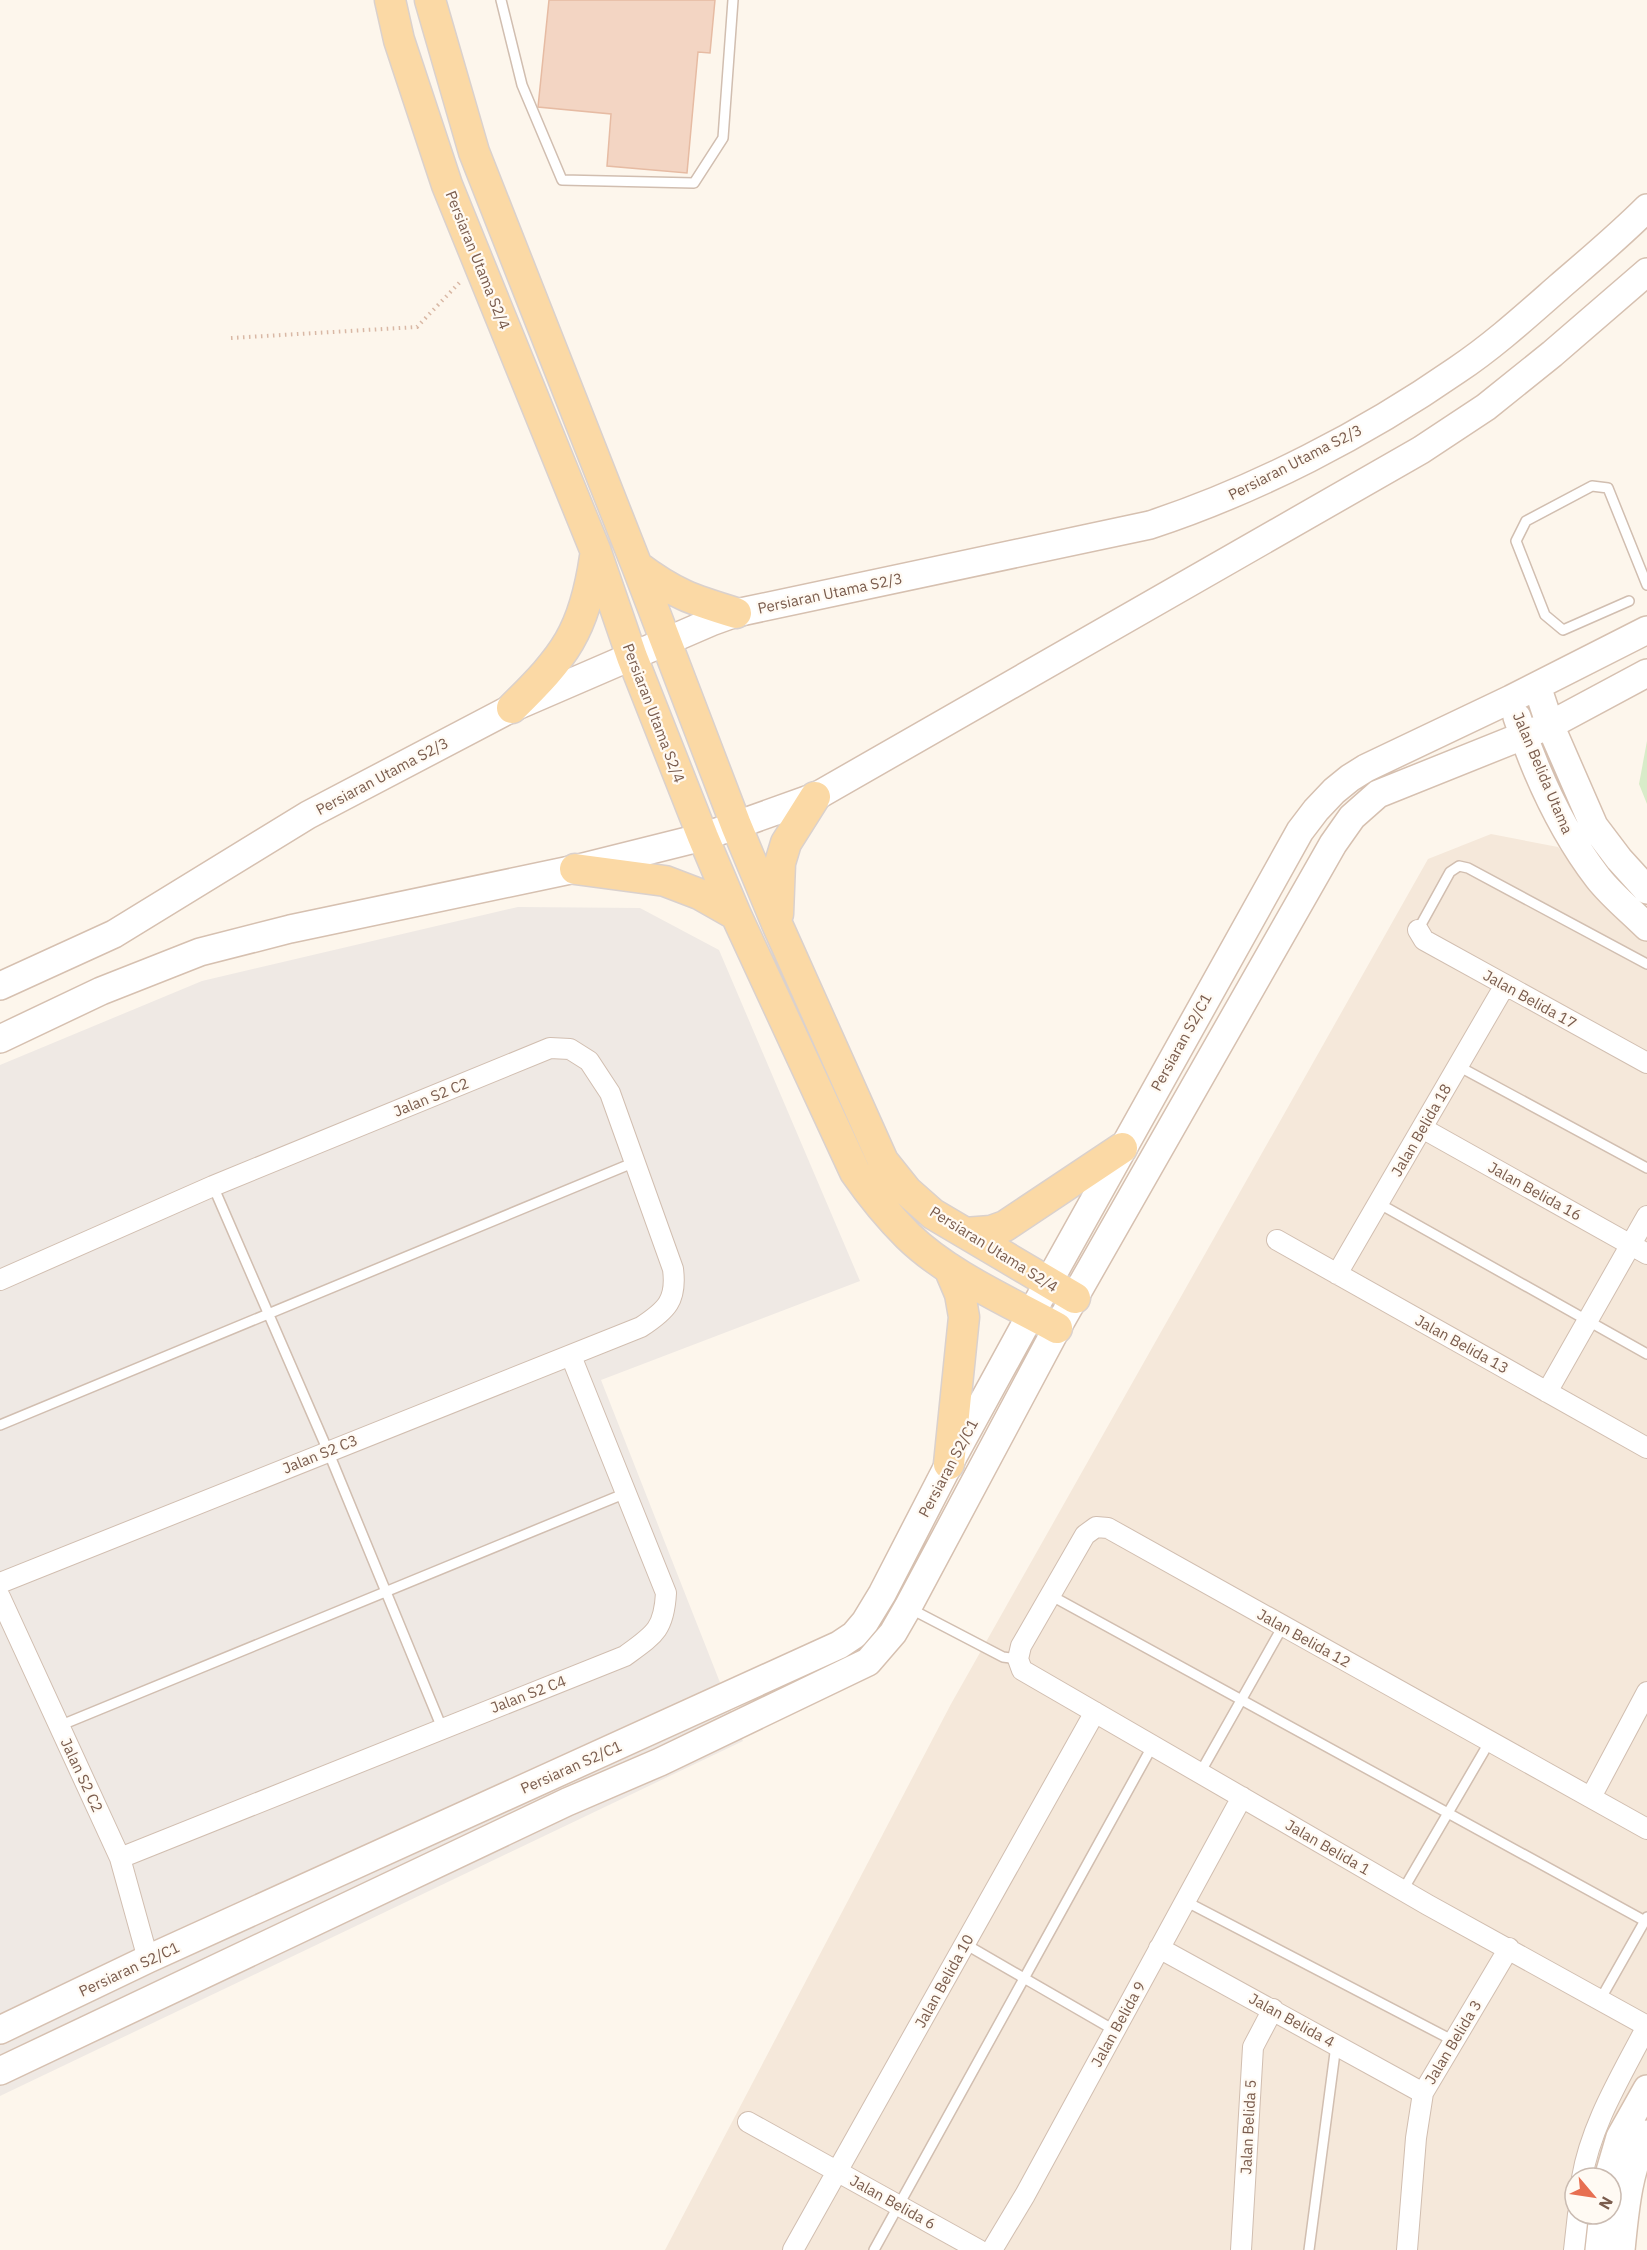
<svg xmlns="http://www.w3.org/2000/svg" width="1647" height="2250" font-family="'IBM Plex Sans',sans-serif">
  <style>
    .residential { fill: #f5e8da }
    .industrial { fill: #efe9e4 }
    .green { fill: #d8ecc9 }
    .building { fill: #f3d5c3; stroke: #e6bba3; stroke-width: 1.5 }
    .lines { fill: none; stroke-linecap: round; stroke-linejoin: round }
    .lane-casing { stroke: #d1beb0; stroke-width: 12 }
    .street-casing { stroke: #d1beb0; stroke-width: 22 }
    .secondary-casing { stroke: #d6c0b0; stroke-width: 30 }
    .primary-casing { stroke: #dad1cd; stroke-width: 33 }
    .path { stroke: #d9b8a5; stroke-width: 4; stroke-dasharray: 1.5 4.5; stroke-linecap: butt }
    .lane { stroke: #fff; stroke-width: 9 }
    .street { stroke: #fff; stroke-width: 20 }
    .secondary { stroke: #fff; stroke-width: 27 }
    .primary { stroke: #fbd9a5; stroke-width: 30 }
    .labels { text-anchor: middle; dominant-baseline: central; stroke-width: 4.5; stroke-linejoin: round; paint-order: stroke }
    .street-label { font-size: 15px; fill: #7a5c4d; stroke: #fffaf3 }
  </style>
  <rect width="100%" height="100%" fill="#fdf6ec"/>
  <path class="residential" d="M 1491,834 L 1558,847 L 1614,913 L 1647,937 L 1647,2078 L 1604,2178 L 1575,2178 L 1575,2214 L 1599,2214 L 1596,2250 L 665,2250 L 951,1704 L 1428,859 Z"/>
  <path class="industrial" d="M 518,907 L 640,908 L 719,950 L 860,1281 L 601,1380 L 743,1741 L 0,2096 L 0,1065 L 202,981 Z"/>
  <path class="green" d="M 1647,741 L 1647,804 L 1639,784 Z"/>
  <path class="building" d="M 549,0 L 715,0 L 710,53 L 698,52 L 687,173 L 607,166 L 611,114 L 538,107 Z"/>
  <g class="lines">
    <defs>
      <path id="lane" d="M 501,0 L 522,85 L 562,180 L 694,183 L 723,138 L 733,0
        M 1629,601 L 1563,630 L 1545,615 L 1516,541 L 1526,521 L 1592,486 L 1608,488 L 1647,585
        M 1418,930 L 1450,872 L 1459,866 L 1468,868 L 1647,964
        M 1458,1066 L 1647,1168
        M 213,1186 L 328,1451 L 442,1728
        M 1378,1203 L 1647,1354
        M 0,1425 L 635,1162
        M 1050,1595 L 1645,1921
        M 909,1608 L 1003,1657 L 1018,1659
        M 59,1726 L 626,1493
        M 1200,1773 L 1283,1626
        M 1403,1890 L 1490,1741
        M 1185,1901 L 1454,2041
        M 965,1944 L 1114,2030
        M 1600,2000 L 1647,1917
        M 874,2250 L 1153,1745
        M 1309,2250 L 1336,2045"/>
      <path id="street" d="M 1418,930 L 1424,940 L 1647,1063
        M 1422,1128 L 1647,1254
        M 1277,1240 L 1647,1448
        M 1337,1274 L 1505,985
        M 0,1280 L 213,1186 L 550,1048 L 570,1049 L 589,1061 L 610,1093 L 673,1269 C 677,1300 667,1310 641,1327 L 0,1583
        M 1547,1392 L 1647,1216
        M 0,1597 L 120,1858 L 148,1959
        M 1591,1797 L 1647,1692
        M 1647,1829 L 1108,1528 L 1096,1527 L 1085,1535 L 1021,1646 L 1018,1659 L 1022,1670 L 1428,1905 L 1647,2026
        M 120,1858 L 625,1656 C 654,1635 664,1630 666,1593 L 571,1356
        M 1159,1948 L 1423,2093
        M 748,2122 L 979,2250
        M 1582,2178 C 1591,2124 1622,2075 1647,2026
        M 793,2250 L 1095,1712
        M 992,2250 L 1025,2195 L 1242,1797
        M 1241,2250 L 1253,2047 L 1273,2009
        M 1407,2250 L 1416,2138 L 1423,2093 L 1509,1948
        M 1574,2250 L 1578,2214"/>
      <path id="secondary" d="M 1537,686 L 1550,725 L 1594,826 L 1619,859 L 1647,890
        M 1517,717 C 1536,774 1562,831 1598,878 C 1612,896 1631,911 1647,927
        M 0,986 L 114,934 L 308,815 L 512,708 L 711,622 L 736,613 L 1150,525 C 1256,490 1365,434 1457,370 C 1493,346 1526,316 1559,287 C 1589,261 1619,236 1647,208
        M 0,1039 L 101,991 L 200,952 L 290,929 L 575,869 L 703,837 L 815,797 L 1421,450 L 1486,407 L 1552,354 L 1647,272
        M 0,2030 L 148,1959 L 839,1645 L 854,1635 L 865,1622 L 882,1594 L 949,1464 L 1048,1283 L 1300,831 L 1316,810 L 1334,791 L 1350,778 L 1366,768 L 1511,699 L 1647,630
        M 0,2071 L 567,1802 L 660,1762 L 868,1662 L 893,1633 L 908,1607 L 1057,1328 L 1333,844 L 1352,817 L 1378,794 L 1550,725 L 1647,673
        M 1608,2178 L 1620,2137 L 1647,2089
        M 1599,2250 L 1603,2214
        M 1621,2250 C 1625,2210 1628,2170 1647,2134"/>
      <path id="primary" d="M 390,0 L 399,40 L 447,185 L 596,552 L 632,657 L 703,837 L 736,915 L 855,1172 C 871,1195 888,1216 908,1236 C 948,1275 1008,1301 1057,1328
        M 430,0 L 474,152 L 637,566 L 736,825 L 777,924 L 883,1161 L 907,1191 L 933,1214 L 1075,1298
        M 637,566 C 674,594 693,600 736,613
        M 512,708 C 565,656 584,632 595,557
        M 575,869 L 665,881 L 699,894 L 736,915
        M 778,914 L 780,863 L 786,843 L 815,797
        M 965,1233 L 991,1231 L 1005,1226 L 1122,1148
        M 949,1464 L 964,1317 L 960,1294 L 949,1268"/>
    </defs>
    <use href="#lane" class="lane-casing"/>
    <use href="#street" class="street-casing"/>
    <use href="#secondary" class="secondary-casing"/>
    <use href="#primary" class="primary-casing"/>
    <path class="path" d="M 231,338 L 417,327 L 460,282"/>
    <use href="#lane" class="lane"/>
    <use href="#street" class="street"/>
    <use href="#secondary" class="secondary"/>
    <use href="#primary" class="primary"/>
  </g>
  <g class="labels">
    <g class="street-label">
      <text transform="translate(478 260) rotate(68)">Persiaran Utama S2/4</text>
      <text transform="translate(1295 462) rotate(-27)">Persiaran Utama S2/3</text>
      <text transform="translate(830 593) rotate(-12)">Persiaran Utama S2/3</text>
      <text transform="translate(654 713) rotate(69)">Persiaran Utama S2/4</text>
      <text transform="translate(1543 773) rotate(67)">Jalan Belida Utama</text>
      <text transform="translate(382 776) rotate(-28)">Persiaran Utama S2/3</text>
      <text transform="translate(1530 999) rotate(29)">Jalan Belida 17</text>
      <text transform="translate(1181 1042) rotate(-61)">Persiaran S2/C1</text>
      <text transform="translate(431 1097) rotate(-22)">Jalan S2 C2</text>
      <text transform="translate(1421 1130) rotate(-60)">Jalan Belida 18</text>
      <text transform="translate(1535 1191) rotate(29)">Jalan Belida 16</text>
      <text transform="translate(994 1249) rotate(32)">Persiaran Utama S2/4</text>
      <text transform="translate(1462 1344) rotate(29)">Jalan Belida 13</text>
      <text transform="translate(320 1454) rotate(-22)">Jalan S2 C3</text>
      <text transform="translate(948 1468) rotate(-62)">Persiaran S2/C1</text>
      <text transform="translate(1304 1638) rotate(29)">Jalan Belida 12</text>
      <text transform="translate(528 1694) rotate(-21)">Jalan S2 C4</text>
      <text transform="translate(571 1767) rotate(-24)">Persiaran S2/C1</text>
      <text transform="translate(82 1775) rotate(65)">Jalan S2 C2</text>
      <text transform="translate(1328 1847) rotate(30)">Jalan Belida 1</text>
      <text transform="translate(129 1969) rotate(-25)">Persiaran S2/C1</text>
      <text transform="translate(944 1981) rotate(-61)">Jalan Belida 10</text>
      <text transform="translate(1292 2020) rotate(29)">Jalan Belida 4</text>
      <text transform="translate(1118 2024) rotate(-61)">Jalan Belida 9</text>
      <text transform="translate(1453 2042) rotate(-59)">Jalan Belida 3</text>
      <text transform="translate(1248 2127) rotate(-87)">Jalan Belida 5</text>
      <text transform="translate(893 2202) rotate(29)">Jalan Belida 6</text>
    </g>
  </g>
  <g transform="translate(1593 2196) rotate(119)"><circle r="28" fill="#fffaf3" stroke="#cabbb1" stroke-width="1.5"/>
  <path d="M0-4.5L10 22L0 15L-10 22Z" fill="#e76f51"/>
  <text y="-9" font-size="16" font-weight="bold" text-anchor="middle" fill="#7a5c4d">N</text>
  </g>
</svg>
